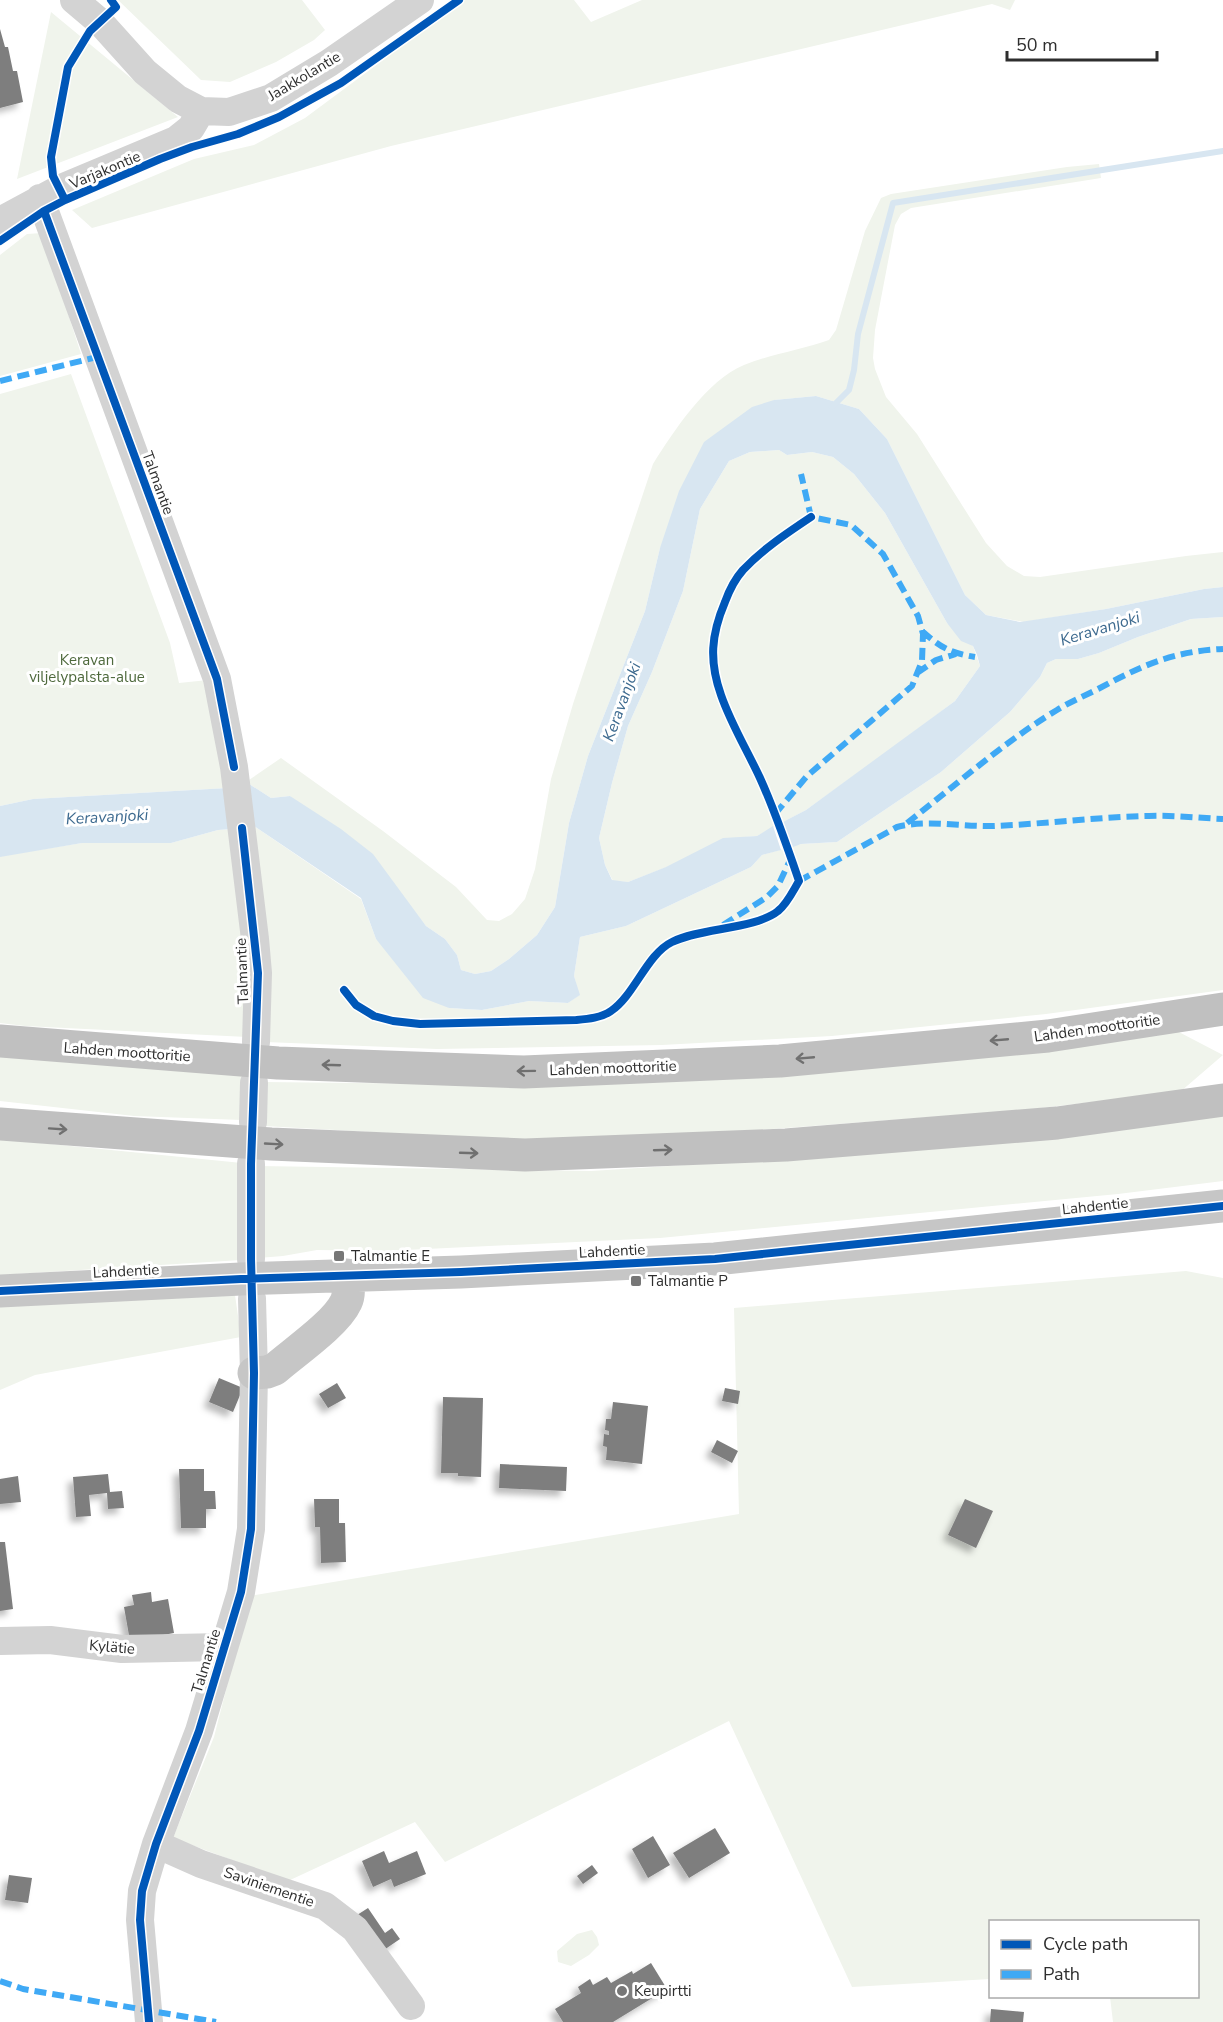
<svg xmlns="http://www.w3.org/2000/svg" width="1223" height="2022" font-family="'Nunito Sans',sans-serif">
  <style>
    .green { fill: #f0f4ec }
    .water { fill: #d8e6f1 }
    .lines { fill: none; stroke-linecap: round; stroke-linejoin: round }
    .stream { stroke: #d8e6f1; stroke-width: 6 }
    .building { fill: #7e7e7e; filter: url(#shadow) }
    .minor { stroke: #d3d3d3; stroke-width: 28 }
    .major { stroke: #c6c6c6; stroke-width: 33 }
    .highway { stroke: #c0c0c0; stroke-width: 33 }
    .quiet { stroke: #3fa9f5; stroke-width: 6; stroke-dasharray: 12 6; stroke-linecap: butt }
    .cycleway-casing { stroke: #fff; stroke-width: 11 }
    .cycleway { stroke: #0057b8; stroke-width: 8 }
    .oneway { stroke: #707070 }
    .poi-dot { fill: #777; stroke: #fff; stroke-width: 2 }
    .labels { text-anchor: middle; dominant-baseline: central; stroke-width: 6; stroke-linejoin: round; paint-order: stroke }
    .street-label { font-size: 15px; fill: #2e2e2e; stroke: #fff }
    .park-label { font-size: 15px; fill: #4e693c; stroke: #fff }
    .poi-label { font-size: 15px; fill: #2e2e2e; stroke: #fff; text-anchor: start }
    .water-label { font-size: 16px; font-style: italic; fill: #3d6a8f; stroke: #fff }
  </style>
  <defs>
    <filter id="shadow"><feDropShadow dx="-5.5" dy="5.5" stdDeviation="3" flood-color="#0004"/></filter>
  </defs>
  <rect width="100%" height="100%" fill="#fff"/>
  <path class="green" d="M 118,0 L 302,0 L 325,30 L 314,40 L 276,62 L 230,82 L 201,80 Z
    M 464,0 L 574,0 L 591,22 L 642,0 L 1015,0 L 1010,10 L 992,4 L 391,146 L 92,228 L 72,210 L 194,159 L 254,145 L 305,118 Z
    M 51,12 L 178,117 L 17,179 Z
    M 1099,164 L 1101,178 L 911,208 L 901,214 L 895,225 L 875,330 L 873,358 L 875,369 L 886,397 L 917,434 L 986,543 L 1007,566 L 1024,576 L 1040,577 L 1186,556 L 1223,552 L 1223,587 L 1204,589 L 1106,609 L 1024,622 L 986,615 L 965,595 L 887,439 L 859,409 L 816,396 L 774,400 L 660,548 L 645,611 L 588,756 L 569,823 L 555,907 L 537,935 L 509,959 L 491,971 L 475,974 L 461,970 L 457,955 L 445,939 L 426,926 L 400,894 L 290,796 L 271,798 L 246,782 L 281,758 L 383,831 L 456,887 L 487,920 L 499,921 L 512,914 L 525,899 L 535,869 L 551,779 L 573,704 L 653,464 C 673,432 707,380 744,365 C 771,354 801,350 829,340 L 836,330 L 865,231 L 881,198 L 891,194 L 1067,167 Z
    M 42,233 L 81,354 L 0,376 L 0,255 L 27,234 Z
    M 71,374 L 170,643 L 179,683 L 208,680 L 228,788 L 33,799 L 0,806 L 0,394 Z
    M 779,450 L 787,455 L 812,452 L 833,457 L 854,474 L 885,513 L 947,623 L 973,646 L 980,666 L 955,701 L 884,754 L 806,810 L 757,836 L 745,837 L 628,882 L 613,881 L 605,865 L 599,838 L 612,783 L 628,726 L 652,672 L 683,591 L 700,509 L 729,461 L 750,452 Z
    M 1223,617 L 1223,990 L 1046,1014 L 832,1036 L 662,1045 L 437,1049 L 266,1042 L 251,824 L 361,899 L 376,939 L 449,1008 L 482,1010 L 529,1001 L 568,1003 L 579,995 L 574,976 L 580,937 L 626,926 L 751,867 L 762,855 L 801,844 L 837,842 L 941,772 L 1010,712 L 1040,677 L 1047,663 L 1056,659 L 1078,659 L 1099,653 L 1138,637 L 1191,619 Z
    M 232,829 L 243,909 L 247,1037 L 25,1026 L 0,1023 L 0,856 L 82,843 L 171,843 L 218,830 Z
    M 1175,1030 L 1223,1055 L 1180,1092 L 1023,1110 L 731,1132 L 532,1141 L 264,1126 L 264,1082 L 543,1085 Z
    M 0,1056 L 244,1075 L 242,1120 L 134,1116 L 0,1101 Z
    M 1223,1112 L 1223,1181 L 1118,1194 L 660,1238 L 384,1251 L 317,1250 L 283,1256 L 258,1258 L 258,1166 L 591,1171 L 781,1159 Z
    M 0,1139 L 242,1163 L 241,1260 L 0,1275 Z
    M 1186,1271 L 1223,1278 L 1223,2022 L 1113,2022 L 1110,1997 L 1198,1996 L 1198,1922 L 990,1922 L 990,1979 L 852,1987 L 729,1721 L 445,1862 L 415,1822 L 288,1881 L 173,1838 L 214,1737 L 250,1596 L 739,1514 L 734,1308 Z
    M 234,1288 L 241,1337 L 35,1375 L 0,1390 L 0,1302 Z
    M 592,1930 L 597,1937 L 599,1945 L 589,1955 L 571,1966 L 558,1962 L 557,1951 L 577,1934 Z"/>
  <path class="water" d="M 816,396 L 859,409 L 887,439 L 965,595 L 986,615 L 1020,622 L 1106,609 L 1204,589 L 1223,587 L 1223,617 L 1191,619 L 1138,637 L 1099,653 L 1078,659 L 1056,659 L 1047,663 L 1040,677 L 1010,712 L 941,772 L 837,842 L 801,844 L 788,849 L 779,824 L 806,810 L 955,701 L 980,666 L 977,655 L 973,646 L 961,641 L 947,623 L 885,513 L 854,474 L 833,457 L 812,452 L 787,455 L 779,450 L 750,452 L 729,461 L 700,509 L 683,591 L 652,672 L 628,726 L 612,783 L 599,838 L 605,865 L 612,880 L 628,882 L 666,867 L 723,838 L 757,836 L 773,826 L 781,850 L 762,855 L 751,867 L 626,926 L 580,937 L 574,976 L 580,995 L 568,1003 L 529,1001 L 482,1010 L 449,1008 L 423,998 L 376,939 L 361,898 L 251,824 L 246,782 L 271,798 L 290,796 L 341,829 L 373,854 L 426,926 L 445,939 L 457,955 L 461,970 L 475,974 L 491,971 L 509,959 L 537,935 L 555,907 L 569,823 L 588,756 L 645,611 L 660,548 L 679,491 L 704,442 L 752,407 L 774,400 Z
    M 228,788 L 232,829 L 218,830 L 171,843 L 82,843 L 0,857 L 0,806 L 33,799 Z"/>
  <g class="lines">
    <path class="stream" d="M 832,407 L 849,390 L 854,370 L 858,334 L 893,203 L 1223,151"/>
  </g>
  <path class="building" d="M 0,29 L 5,47 L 8,47 L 13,71 L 17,71 L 23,102 L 0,108 Z
    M 219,1378 L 243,1388 L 233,1412 L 209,1402 Z
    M 337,1383 L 346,1398 L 328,1408 L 319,1394 Z
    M 725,1388 L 740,1391 L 738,1404 L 722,1401 Z
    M 443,1397 L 483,1398 L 481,1477 L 458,1476 L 458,1473 L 441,1473 Z
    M 613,1402 L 648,1406 L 642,1464 L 606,1460 L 607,1447 L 603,1446 L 604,1434 L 609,1435 L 609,1431 L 605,1430 L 606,1419 L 611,1419 Z
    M 717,1440 L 738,1451 L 732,1463 L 711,1452 Z
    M 500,1464 L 567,1467 L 566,1491 L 499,1488 Z
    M 179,1469 L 204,1469 L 204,1491 L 215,1491 L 216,1509 L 206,1509 L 206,1528 L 181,1528 Z
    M 108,1474 L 110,1492 L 122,1491 L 124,1508 L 108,1509 L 107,1493 L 89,1495 L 91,1516 L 76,1517 L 73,1477 Z
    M 18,1476 L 21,1502 L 0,1504 L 0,1479 Z
    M 314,1499 L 339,1499 L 339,1523 L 345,1523 L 346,1562 L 321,1563 L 320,1527 L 315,1527 Z
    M 965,1499 L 993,1511 L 976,1548 L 948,1535 Z
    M 0,1542 L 5,1542 L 13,1609 L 0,1611 Z
    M 151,1592 L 152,1602 L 168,1599 L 174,1633 L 130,1641 L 124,1607 L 134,1605 L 132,1595 Z
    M 715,1828 L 730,1853 L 689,1878 L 673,1853 Z
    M 653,1836 L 670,1865 L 648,1878 L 632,1849 Z
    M 384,1851 L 389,1863 L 417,1851 L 426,1874 L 394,1887 L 391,1879 L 373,1887 L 362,1861 Z
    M 592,1865 L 598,1873 L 583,1884 L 577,1876 Z
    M 9,1875 L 32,1878 L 28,1903 L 5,1900 Z
    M 368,1908 L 385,1933 L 392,1928 L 400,1939 L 378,1954 L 354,1917 Z
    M 651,1963 L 667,1989 L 613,2022 L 563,2022 L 555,2009 L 581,1993 L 578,1987 L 590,1979 L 593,1985 L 607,1977 L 611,1983 L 632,1971 L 633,1974 Z
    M 991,2009 L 1024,2012 L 1023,2022 L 990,2022 Z"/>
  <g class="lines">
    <path class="minor" d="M 74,0 L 100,22 L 145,72 L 178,99 L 201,111 L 229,112 L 271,98 L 329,63 L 420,0
      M 40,198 L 217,679 L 234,767 L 255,939 L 258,973 L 256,1042
      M 0,221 L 59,189 L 176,140 L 191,128 L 201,111
      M 253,1122 L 254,1083
      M 251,1259 L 251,1164
      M 0,1641 L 50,1640 L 122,1649 L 224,1647
      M 156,1844 L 201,1864 L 325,1906 L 355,1929 L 411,2006
      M 149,2022 L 140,1920 L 142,1891 L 156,1844 L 199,1731 L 241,1592 L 251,1529 L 254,1373 L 252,1299"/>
    <path class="major" d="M 0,1291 L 241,1279 L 461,1272 L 715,1259 L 1223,1206
      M 254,1373 L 267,1372 L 275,1369 C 293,1353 336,1324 346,1302 C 350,1294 348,1284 347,1275"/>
    <path class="highway" d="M 0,1041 L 278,1063 L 524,1072 L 780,1061 L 1048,1036 L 1223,1009
      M 0,1124 L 271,1144 L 525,1155 L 786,1145 L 1057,1123 L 1223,1100"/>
    <path class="quiet" d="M 0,381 L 97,357
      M 922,631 C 940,647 950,653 975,657
      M 917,673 L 936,660 L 956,654
      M 775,814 L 807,776 L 912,686 L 922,661 L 923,634 L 918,616 L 883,554 L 851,525 L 811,517 L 801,474
      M 907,823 C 956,785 1004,742 1057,710 C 1070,702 1084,696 1098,689 C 1141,666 1173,651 1223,649
      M 799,881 L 897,827 C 929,819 961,827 993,826 C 1045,824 1097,817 1149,816 C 1174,815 1199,818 1223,819
      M 723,925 L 767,897 L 778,886 L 791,858
      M 0,1981 L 23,1989 L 216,2022"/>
    <defs>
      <path id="cycleway" d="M 65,200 L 53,176 L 51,157 L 68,67 L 90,31 L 116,7 L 111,0
        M 44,211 L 217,679 L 234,767
        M 0,241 L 44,211 L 65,200 L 160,159 L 192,147 L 238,134 L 279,117 L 341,83 L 459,0
        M 344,990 L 356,1005 L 374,1016 L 393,1021 L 420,1024 L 576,1020 C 588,1019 601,1018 611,1011 C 634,996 647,954 672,942 C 699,928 756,929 778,911 C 787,904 793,891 799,881 C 787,846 775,811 760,778 C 747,750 731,724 721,695 C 709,661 711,635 725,602 C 729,591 735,579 743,570 C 763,549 787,533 811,517
        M 0,1291 L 241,1279 L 461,1272 L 715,1259 L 1223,1206
        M 149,2022 L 140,1920 L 142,1891 L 156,1844 L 199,1731 L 241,1592 L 251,1529 L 254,1373 L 251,1259 L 251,1164 L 258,973 L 242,828"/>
    </defs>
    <use href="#cycleway" class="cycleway-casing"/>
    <use href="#cycleway" class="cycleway"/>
  </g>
  <defs><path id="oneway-shaft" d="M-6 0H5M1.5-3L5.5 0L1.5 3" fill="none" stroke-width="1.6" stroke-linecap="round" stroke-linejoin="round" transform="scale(1.5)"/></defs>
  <g class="oneway">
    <use href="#oneway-shaft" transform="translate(999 1040) rotate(175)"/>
    <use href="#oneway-shaft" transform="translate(805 1058) rotate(175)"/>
    <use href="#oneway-shaft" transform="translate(331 1065) rotate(-178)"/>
    <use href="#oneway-shaft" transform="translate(526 1071) rotate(179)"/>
    <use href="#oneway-shaft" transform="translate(58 1129) rotate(4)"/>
    <use href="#oneway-shaft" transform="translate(274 1144) rotate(3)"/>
    <use href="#oneway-shaft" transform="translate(663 1150) rotate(-2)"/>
    <use href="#oneway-shaft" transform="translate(469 1153) rotate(2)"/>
  </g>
  <g class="poi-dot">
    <rect x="333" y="1250" width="12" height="12" rx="3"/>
    <rect x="630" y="1275" width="12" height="12" rx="3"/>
    <circle cx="622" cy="1991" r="6"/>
  </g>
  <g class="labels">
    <g class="street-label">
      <text transform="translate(304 76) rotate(-31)">Jaakkolantie</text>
      <text transform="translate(105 170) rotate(-23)">Varjakontie</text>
      <text transform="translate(158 483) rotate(70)">Talmantie</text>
      <text transform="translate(242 971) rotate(-92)">Talmantie</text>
      <text transform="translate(1097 1028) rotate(-8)">Lahden moottoritie</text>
      <text transform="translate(127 1052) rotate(4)">Lahden moottoritie</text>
      <text transform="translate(613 1068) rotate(-2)">Lahden moottoritie</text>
      <text transform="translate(1095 1206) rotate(-6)">Lahdentie</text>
      <text transform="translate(612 1251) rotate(-3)">Lahdentie</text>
      <text transform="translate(126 1271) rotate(-3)">Lahdentie</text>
      <text transform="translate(112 1647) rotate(5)">Kylätie</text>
      <text transform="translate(206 1661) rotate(-73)">Talmantie</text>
      <text transform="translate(269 1887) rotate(19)">Saviniementie</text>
    </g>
    <g class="park-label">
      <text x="87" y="660">Keravan<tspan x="87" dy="17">viljelypalsta-alue</tspan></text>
    </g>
    <g class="poi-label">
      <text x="351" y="1256">Talmantie E</text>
      <text x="648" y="1281">Talmantie P</text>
      <text x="634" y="1991">Keupirtti</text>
    </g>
    <g class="water-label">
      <text transform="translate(1100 629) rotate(-17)">Keravanjoki</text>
      <text transform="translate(622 702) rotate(-70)">Keravanjoki</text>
      <text transform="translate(107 817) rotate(-3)">Keravanjoki</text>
    </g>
  </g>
  <rect x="989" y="1920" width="210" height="78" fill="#ffffff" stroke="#ababab" stroke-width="1.5"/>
  <rect x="1001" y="1940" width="30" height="9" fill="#0057b8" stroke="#ababab" stroke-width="1.5"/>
  <text x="1043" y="1950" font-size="18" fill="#2e2e2e">Cycle path</text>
  <rect x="1001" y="1970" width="30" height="9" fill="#3fa9f5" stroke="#ababab" stroke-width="1.5"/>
  <text x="1043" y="1980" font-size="18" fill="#2e2e2e">Path</text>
  <path d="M1007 51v9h150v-9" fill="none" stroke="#2e2e2e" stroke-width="3"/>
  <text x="1016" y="51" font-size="18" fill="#2e2e2e" stroke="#ffffff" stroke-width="4.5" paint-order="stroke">50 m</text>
</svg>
